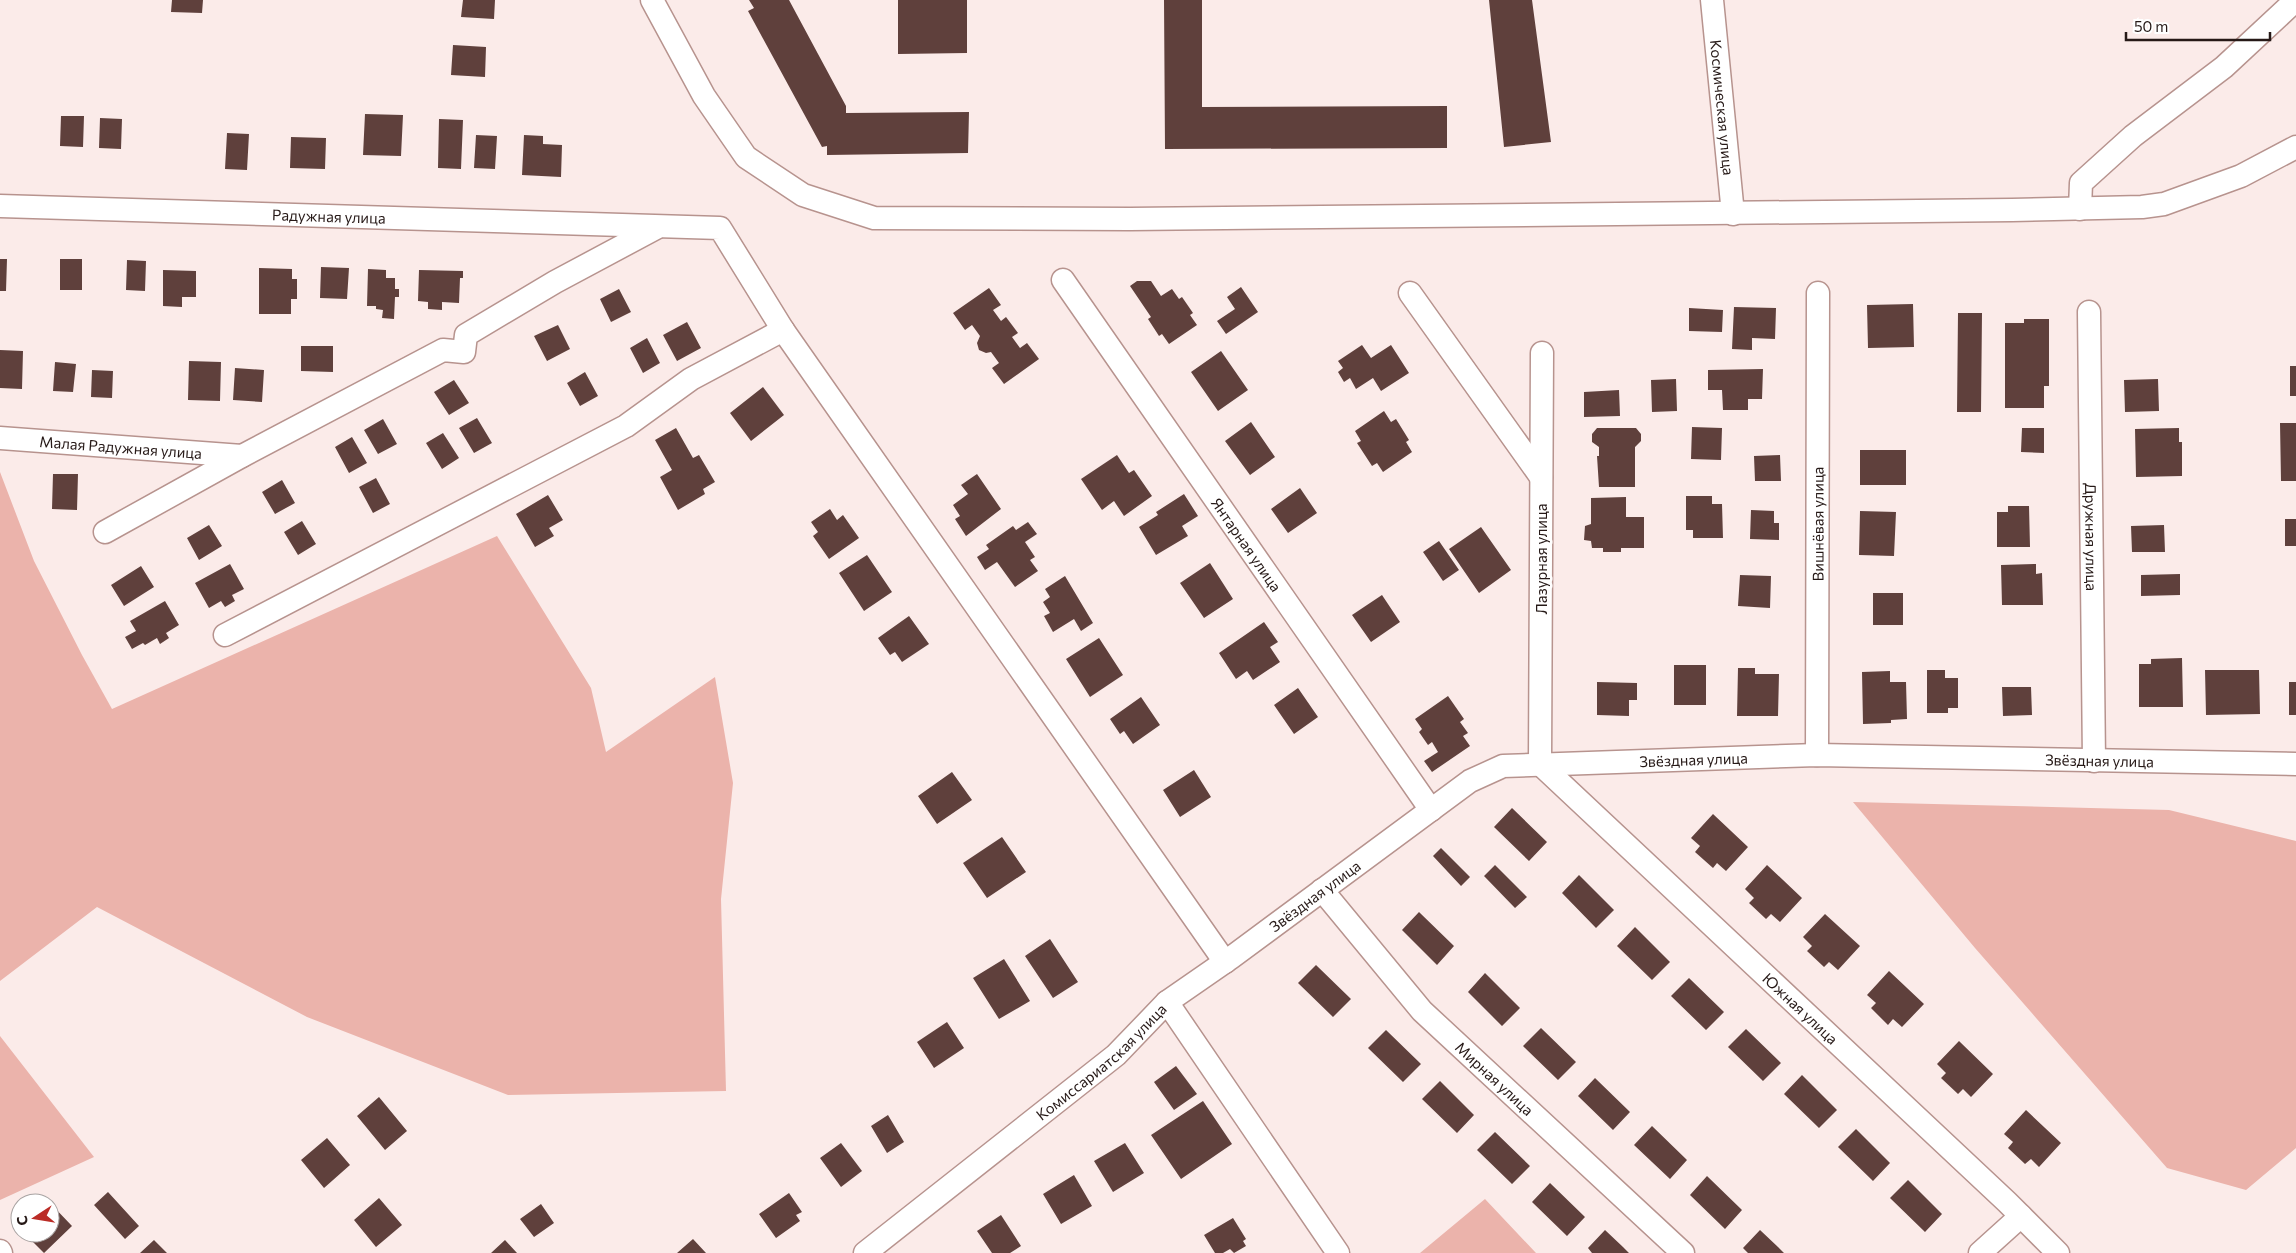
<svg xmlns="http://www.w3.org/2000/svg" width="2296" height="1253" font-family="Commissioner,sans-serif">
  <style>
    .green { fill: #ebb3ab }
    .building { fill: #5f403c }
    .lines { fill: none; stroke-linecap: round; stroke-linejoin: round }
    .minor-casing { stroke: #b7938e; stroke-width: 25 }
    .minor { stroke: #fff; stroke-width: 22 }
    .labels { text-anchor: middle; dominant-baseline: central; stroke-width: 5; stroke-linejoin: round; paint-order: stroke }
    .street-label { font-size: 15px; fill: #261917; stroke: #fff }
  </style>
  <rect width="100%" height="100%" fill="#fbebe9"/>
  <path class="green" d="M 0,472 L 34,561 L 82,655 L 112,709 L 497,536 L 591,688 L 606,752 L 715,677 L 733,783 L 721,899 L 726,1091 L 508,1095 L 307,1017 L 97,907 L 0,981 Z
    M 1853,802 L 2169,810 L 2296,841 L 2296,1148 L 2246,1190 L 2167,1168 L 1975,948 Z
    M 0,1036 L 94,1157 L 0,1200 Z
    M 1485,1199 L 1536,1253 L 1420,1253 Z"/>
  <path class="building" d="M 172,0 L 203,0 L 202,13 L 171,12 Z
    M 463,0 L 495,0 L 494,19 L 461,17 Z
    M 749,0 L 789,0 L 846,106 L 846,113 L 969,112 L 968,153 L 827,155 L 827,146 L 822,147 L 748,11 L 754,8 Z
    M 898,0 L 967,0 L 967,53 L 898,54 Z
    M 1164,0 L 1202,0 L 1202,107 L 1447,106 L 1447,148 L 1165,149 Z
    M 1489,0 L 1532,0 L 1551,142 L 1504,147 Z
    M 453,45 L 486,47 L 485,77 L 451,75 Z
    M 365,114 L 403,115 L 401,156 L 363,155 Z
    M 61,116 L 84,116 L 83,147 L 60,146 Z
    M 100,118 L 122,119 L 121,149 L 99,148 Z
    M 439,119 L 463,120 L 461,169 L 438,168 Z
    M 227,133 L 249,134 L 247,170 L 225,169 Z
    M 476,135 L 497,136 L 495,169 L 474,168 Z
    M 524,135 L 543,136 L 543,144 L 562,145 L 561,177 L 522,175 Z
    M 291,137 L 326,138 L 325,169 L 290,168 Z
    M 0,259 L 7,259 L 6,291 L 0,291 Z
    M 60,259 L 82,259 L 82,290 L 60,290 Z
    M 127,260 L 146,261 L 145,291 L 126,290 Z
    M 321,267 L 349,268 L 347,299 L 320,298 Z
    M 259,268 L 292,269 L 292,279 L 297,279 L 297,299 L 291,299 L 291,314 L 259,314 Z
    M 368,269 L 386,270 L 386,278 L 395,278 L 395,289 L 399,289 L 399,297 L 395,297 L 394,319 L 382,318 L 383,310 L 376,309 L 376,306 L 367,306 Z
    M 163,270 L 196,271 L 196,297 L 182,297 L 182,307 L 163,306 Z
    M 419,270 L 463,271 L 463,278 L 460,278 L 459,303 L 442,302 L 442,310 L 428,309 L 428,302 L 418,301 Z
    M 1137,281 L 1151,281 L 1161,296 L 1172,289 L 1179,299 L 1182,297 L 1193,313 L 1190,315 L 1197,325 L 1169,344 L 1162,334 L 1159,336 L 1148,319 L 1151,317 L 1130,286 Z
    M 1241,287 L 1258,312 L 1226,334 L 1217,321 L 1235,309 L 1227,297 Z
    M 989,288 L 1001,305 L 993,310 L 1001,321 L 1006,317 L 1018,333 L 1012,337 L 1020,348 L 1027,343 L 1039,359 L 1004,384 L 992,368 L 999,363 L 991,352 L 986,353 L 979,350 L 977,343 L 980,336 L 972,325 L 965,330 L 953,313 Z
    M 619,289 L 631,312 L 611,322 L 600,299 Z
    M 1913,304 L 1914,347 L 1868,348 L 1867,305 Z
    M 1734,307 L 1776,308 L 1775,339 L 1752,338 L 1752,350 L 1732,349 Z
    M 1689,308 L 1723,310 L 1722,332 L 1689,331 Z
    M 1958,313 L 1982,313 L 1981,412 L 1957,412 Z
    M 2024,319 L 2049,319 L 2049,386 L 2044,386 L 2044,408 L 2005,408 L 2005,323 L 2024,323 Z
    M 687,322 L 701,348 L 677,361 L 663,335 Z
    M 558,325 L 570,349 L 547,361 L 534,336 Z
    M 647,338 L 660,363 L 643,373 L 630,348 Z
    M 1362,345 L 1371,358 L 1391,345 L 1409,373 L 1381,391 L 1373,378 L 1356,389 L 1350,378 L 1344,382 L 1338,372 L 1343,368 L 1338,361 Z
    M 301,346 L 333,346 L 333,372 L 301,371 Z
    M 0,350 L 23,351 L 22,389 L 0,388 Z
    M 1221,351 L 1248,390 L 1218,411 L 1191,372 Z
    M 189,361 L 221,362 L 220,401 L 188,400 Z
    M 55,362 L 76,364 L 73,392 L 53,391 Z
    M 2290,366 L 2296,366 L 2296,396 L 2290,396 Z
    M 235,368 L 264,370 L 262,402 L 233,400 Z
    M 1763,369 L 1762,399 L 1748,399 L 1748,410 L 1723,410 L 1722,390 L 1708,390 L 1708,370 Z
    M 92,370 L 113,371 L 112,398 L 91,397 Z
    M 585,372 L 598,396 L 580,406 L 567,383 Z
    M 1676,379 L 1677,411 L 1652,412 L 1651,380 Z
    M 2158,379 L 2159,411 L 2125,412 L 2124,380 Z
    M 454,380 L 469,403 L 449,415 L 434,392 Z
    M 763,387 L 784,415 L 751,441 L 730,413 Z
    M 1619,390 L 1620,416 L 1584,417 L 1584,392 Z
    M 1384,411 L 1391,422 L 1396,419 L 1409,440 L 1406,442 L 1412,452 L 1383,472 L 1377,463 L 1372,466 L 1357,443 L 1361,441 L 1355,431 Z
    M 477,418 L 492,443 L 474,453 L 459,428 Z
    M 383,419 L 397,444 L 378,454 L 364,430 Z
    M 1251,422 L 1275,457 L 1250,475 L 1225,441 Z
    M 2280,423 L 2296,423 L 2296,481 L 2281,481 Z
    M 1692,427 L 1722,428 L 1721,460 L 1691,459 Z
    M 676,428 L 693,458 L 699,455 L 715,482 L 703,489 L 705,494 L 678,510 L 660,477 L 672,470 L 655,440 Z
    M 1597,428 L 1636,428 L 1641,434 L 1641,441 L 1635,447 L 1635,487 L 1599,487 L 1597,456 L 1599,456 L 1599,447 L 1592,442 L 1592,434 Z
    M 2022,428 L 2044,428 L 2044,453 L 2021,452 Z
    M 2179,428 L 2179,442 L 2182,442 L 2182,476 L 2136,477 L 2135,429 Z
    M 443,433 L 459,458 L 442,469 L 426,443 Z
    M 352,437 L 367,463 L 349,473 L 335,447 Z
    M 1860,450 L 1906,450 L 1906,485 L 1860,485 Z
    M 1117,455 L 1129,473 L 1134,470 L 1152,496 L 1124,516 L 1114,501 L 1102,510 L 1081,479 Z
    M 1780,455 L 1781,481 L 1755,481 L 1754,456 Z
    M 53,474 L 78,474 L 77,510 L 52,509 Z
    M 977,474 L 1001,509 L 966,536 L 955,519 L 960,516 L 953,505 L 968,494 L 961,485 Z
    M 376,478 L 390,504 L 373,513 L 359,487 Z
    M 282,480 L 295,503 L 275,514 L 262,492 Z
    M 1300,488 L 1317,513 L 1288,533 L 1271,509 Z
    M 1184,494 L 1198,516 L 1182,526 L 1188,536 L 1156,555 L 1139,527 L 1158,515 L 1156,512 Z
    M 548,495 L 563,520 L 549,528 L 554,536 L 535,547 L 516,514 Z
    M 1686,496 L 1712,496 L 1712,504 L 1722,504 L 1723,538 L 1693,538 L 1693,530 L 1686,530 Z
    M 1626,497 L 1626,517 L 1644,517 L 1644,548 L 1621,548 L 1621,552 L 1603,552 L 1603,548 L 1592,548 L 1591,541 L 1584,540 L 1585,526 L 1591,524 L 1591,498 Z
    M 2008,506 L 2029,506 L 2030,547 L 1997,547 L 1997,512 L 2008,512 Z
    M 830,509 L 837,520 L 843,515 L 859,538 L 829,559 L 813,536 L 818,532 L 811,522 Z
    M 1751,510 L 1774,511 L 1774,523 L 1779,523 L 1779,540 L 1750,539 Z
    M 1860,511 L 1896,512 L 1894,556 L 1859,555 Z
    M 2285,519 L 2296,519 L 2296,546 L 2285,546 Z
    M 302,521 L 316,544 L 298,555 L 284,532 Z
    M 1028,522 L 1037,534 L 1025,542 L 1035,557 L 1030,560 L 1038,571 L 1015,587 L 997,562 L 985,570 L 977,557 L 989,549 L 986,545 L 1013,526 L 1016,530 Z
    M 209,525 L 222,546 L 199,560 L 187,538 Z
    M 2164,525 L 2165,552 L 2132,552 L 2131,526 Z
    M 1481,527 L 1511,570 L 1479,593 L 1449,549 Z
    M 1439,541 L 1459,570 L 1443,581 L 1423,552 Z
    M 867,555 L 892,592 L 864,611 L 839,573 Z
    M 1210,563 L 1233,599 L 1204,618 L 1180,583 Z
    M 230,564 L 244,589 L 232,595 L 235,601 L 225,607 L 221,601 L 209,608 L 195,583 Z
    M 2036,564 L 2036,574 L 2042,573 L 2043,605 L 2002,605 L 2001,565 Z
    M 141,566 L 154,587 L 124,606 L 111,585 Z
    M 2180,574 L 2180,595 L 2141,596 L 2141,575 Z
    M 1740,575 L 1771,576 L 1770,608 L 1738,606 Z
    M 1065,576 L 1093,623 L 1081,631 L 1074,619 L 1053,632 L 1044,616 L 1050,613 L 1043,602 L 1050,597 L 1045,589 Z
    M 1873,593 L 1903,593 L 1903,625 L 1873,625 Z
    M 1382,595 L 1400,622 L 1371,642 L 1352,615 Z
    M 165,601 L 179,625 L 166,633 L 169,638 L 160,644 L 157,638 L 145,645 L 143,643 L 132,649 L 125,637 L 136,631 L 130,621 Z
    M 909,616 L 929,644 L 902,662 L 895,652 L 890,655 L 878,638 Z
    M 1264,622 L 1278,642 L 1270,647 L 1280,662 L 1253,680 L 1247,671 L 1236,679 L 1219,653 Z
    M 1099,638 L 1123,675 L 1090,697 L 1066,659 Z
    M 2182,658 L 2183,707 L 2139,707 L 2139,664 L 2151,664 L 2151,659 Z
    M 1674,665 L 1706,665 L 1706,705 L 1674,705 Z
    M 1738,668 L 1755,668 L 1755,674 L 1779,674 L 1778,716 L 1737,716 Z
    M 1927,670 L 1945,670 L 1945,678 L 1958,678 L 1958,708 L 1948,708 L 1948,713 L 1927,713 Z
    M 2205,670 L 2259,670 L 2260,714 L 2206,715 Z
    M 1890,671 L 1890,682 L 1906,682 L 1907,719 L 1891,720 L 1891,723 L 1863,724 L 1862,672 Z
    M 1597,682 L 1637,683 L 1637,700 L 1629,700 L 1629,716 L 1597,715 Z
    M 2289,682 L 2296,682 L 2296,715 L 2289,715 Z
    M 2002,687 L 2031,687 L 2032,715 L 2003,716 Z
    M 1298,688 L 1318,717 L 1294,734 L 1274,705 Z
    M 1448,696 L 1464,719 L 1460,722 L 1468,733 L 1463,736 L 1470,746 L 1432,772 L 1424,761 L 1438,752 L 1432,742 L 1428,745 L 1419,732 L 1422,729 L 1415,719 Z
    M 1141,697 L 1160,725 L 1133,744 L 1124,731 L 1120,734 L 1110,719 Z
    M 1194,770 L 1211,797 L 1180,817 L 1163,790 Z
    M 952,772 L 972,800 L 937,824 L 918,796 Z
    M 1512,808 L 1547,842 L 1529,861 L 1494,827 Z
    M 1713,814 L 1748,847 L 1726,871 L 1717,863 L 1713,868 L 1695,852 L 1700,846 L 1691,838 Z
    M 1002,837 L 1026,872 L 987,898 L 963,863 Z
    M 1441,848 L 1470,877 L 1461,886 L 1433,856 Z
    M 1495,865 L 1527,897 L 1515,908 L 1484,876 Z
    M 1767,865 L 1802,898 L 1780,922 L 1771,914 L 1766,919 L 1749,903 L 1754,898 L 1745,889 Z
    M 1579,875 L 1614,910 L 1596,928 L 1562,893 Z
    M 1419,912 L 1454,946 L 1437,965 L 1402,930 Z
    M 1825,914 L 1860,946 L 1838,970 L 1829,962 L 1824,967 L 1807,951 L 1812,946 L 1803,937 Z
    M 1635,927 L 1670,962 L 1652,980 L 1617,946 Z
    M 1050,939 L 1078,982 L 1053,998 L 1025,956 Z
    M 1004,959 L 1030,1001 L 999,1019 L 973,978 Z
    M 1316,965 L 1351,999 L 1333,1017 L 1298,983 Z
    M 1889,971 L 1924,1004 L 1902,1027 L 1893,1019 L 1888,1025 L 1871,1008 L 1876,1003 L 1867,995 Z
    M 1485,973 L 1520,1008 L 1502,1026 L 1468,992 Z
    M 1689,978 L 1724,1012 L 1706,1030 L 1671,996 Z
    M 947,1022 L 964,1048 L 934,1068 L 917,1042 Z
    M 1541,1028 L 1576,1062 L 1558,1080 L 1523,1046 Z
    M 1746,1029 L 1781,1063 L 1763,1081 L 1728,1047 Z
    M 1386,1030 L 1421,1064 L 1403,1082 L 1368,1048 Z
    M 1959,1041 L 1993,1074 L 1971,1097 L 1963,1089 L 1958,1094 L 1941,1078 L 1946,1073 L 1937,1064 Z
    M 1176,1066 L 1197,1094 L 1174,1110 L 1154,1082 Z
    M 1802,1075 L 1837,1110 L 1819,1128 L 1784,1094 Z
    M 1595,1078 L 1630,1112 L 1613,1130 L 1578,1096 Z
    M 1440,1081 L 1474,1115 L 1457,1133 L 1422,1099 Z
    M 379,1097 L 407,1131 L 385,1150 L 357,1116 Z
    M 1203,1101 L 1232,1144 L 1181,1179 L 1151,1135 Z
    M 2026,1110 L 2061,1143 L 2039,1167 L 2031,1159 L 2025,1164 L 2008,1148 L 2013,1142 L 2004,1134 Z
    M 888,1115 L 904,1142 L 887,1153 L 871,1126 Z
    M 1652,1126 L 1687,1160 L 1670,1179 L 1634,1145 Z
    M 1856,1129 L 1890,1163 L 1873,1181 L 1838,1147 Z
    M 1495,1132 L 1530,1166 L 1512,1184 L 1477,1150 Z
    M 327,1138 L 350,1165 L 324,1188 L 301,1160 Z
    M 841,1143 L 862,1171 L 841,1187 L 820,1158 Z
    M 1125,1143 L 1144,1173 L 1113,1192 L 1094,1161 Z
    M 1074,1175 L 1092,1206 L 1061,1224 L 1043,1194 Z
    M 1707,1176 L 1742,1210 L 1725,1229 L 1690,1195 Z
    M 1908,1180 L 1942,1214 L 1925,1232 L 1890,1198 Z
    M 1550,1183 L 1585,1217 L 1567,1236 L 1532,1202 Z
    M 108,1192 L 139,1226 L 125,1239 L 94,1205 Z
    M 789,1193 L 802,1212 L 796,1215 L 800,1221 L 776,1238 L 759,1214 Z
    M 379,1198 L 402,1225 L 376,1247 L 354,1220 Z
    M 50,1203 L 72,1226 L 44,1253 L 24,1233 L 50,1233 Z
    M 541,1204 L 554,1223 L 534,1237 L 520,1219 Z
    M 1001,1215 L 1021,1246 L 1010,1253 L 992,1253 L 977,1231 Z
    M 1233,1218 L 1246,1239 L 1243,1241 L 1246,1246 L 1234,1253 L 1230,1249 L 1223,1253 L 1215,1253 L 1204,1235 Z
    M 1605,1230 L 1623,1247 L 1629,1253 L 1592,1253 L 1588,1248 Z
    M 1760,1230 L 1778,1247 L 1784,1253 L 1748,1253 L 1743,1248 Z
    M 693,1239 L 706,1253 L 677,1253 Z
    M 154,1240 L 167,1253 L 140,1253 Z
    M 505,1240 L 517,1253 L 491,1253 Z"/>
  <g class="lines">
    <defs>
      <g id="minor">
        <path d="M 652,0 L 704,96 L 746,157 L 803,195 L 874,218 L 1130,219 L 2012,210 L 2142,207 L 2164,204 L 2241,176 L 2296,147"/>
        <path id="s1" d="M 1712,0 L 1733,214"/>
        <path id="s2" d="M 0,206 L 720,228 L 783,330 L 1225,962"/>
        <path d="M 2080,209 L 2081,183 L 2133,136 L 2224,67 L 2296,0"/>
        <path id="s3" d="M 1063,280 L 1431,810"/>
        <path d="M 1410,293 L 1541,477"/>
        <path id="s4" d="M 2089,312 L 2094,761"/>
        <path id="s5" d="M 1542,353 L 1540,764 L 2007,1202 L 2058,1253"/>
        <path id="s6" d="M 0,438 L 242,456"/>
        <path d="M 105,532 L 242,456 L 443,350 L 464,352 L 466,335 L 555,282 L 656,228"/>
        <path d="M 225,635 L 626,426 L 691,379 L 783,330"/>
        <path id="s7" d="M 1817,755 L 1818,293"/>
        <path id="s8" d="M 1322,890 L 1422,1011 L 1683,1253"/>
        <path id="s9" d="M 1167,1002 L 1232,957 L 1470,781 L 1503,766 L 1817,755 L 2296,764"/>
        <path d="M 0,1251 L 1,1253"/>
        <path id="s10" d="M 865,1253 L 1116,1055 L 1167,1002 L 1338,1253"/>
        <path d="M 1980,1253 L 2021,1216"/>
      </g>
    </defs>
    <use href="#minor" class="minor-casing"/>
    <use href="#minor" class="minor"/>
  </g>
  <g class="labels">
    <g class="street-label">
      <text stroke="none"><textPath href="#s1" startOffset="108">Космическая улица</textPath></text>
      <text stroke="none"><textPath href="#s2" startOffset="329">Радужная улица</textPath></text>
      <text stroke="none"><textPath href="#s6" startOffset="121">Малая Радужная улица</textPath></text>
      <text stroke="none"><textPath href="#s7" startOffset="231">Вишнёвая улица</textPath></text>
      <text stroke="none"><textPath href="#s4" startOffset="225">Дружная улица</textPath></text>
      <text stroke="none"><textPath href="#s3" startOffset="322">Янтарная улица</textPath></text>
      <text transform="translate(1541 559) rotate(-90)">Лазурная улица</text>
      <text stroke="none"><textPath href="#s9" startOffset="602">Звёздная улица</textPath></text>
      <text stroke="none"><textPath href="#s9" startOffset="1008">Звёздная улица</textPath></text>
      <text stroke="none"><textPath href="#s9" startOffset="182">Звёздная улица</textPath></text>
      <text stroke="none"><textPath href="#s5" startOffset="768">Южная улица</textPath></text>
      <text stroke="none"><textPath href="#s10" startOffset="304">Комиссариатская улица</textPath></text>
      <text stroke="none"><textPath href="#s8" startOffset="256">Мирная улица</textPath></text>
    </g>
  </g>
  <g transform="translate(35 1218) rotate(258)"><circle r="24" fill="#ffffff" stroke="#a8a3a2"/>
  <path d="M0-4L9 19L0 12L-9 19Z" fill="#bb2c26"/>
  <text y="-8" font-size="14" font-weight="bold" text-anchor="middle" fill="#261917">С</text>
  </g>
  <path d="M2126 32v8h144v-8" fill="none" stroke="#261917" stroke-width="2.5"/>
  <text x="2134" y="32" font-size="15" fill="#261917" stroke="#ffffff" stroke-width="4" paint-order="stroke">50 m</text>
</svg>
